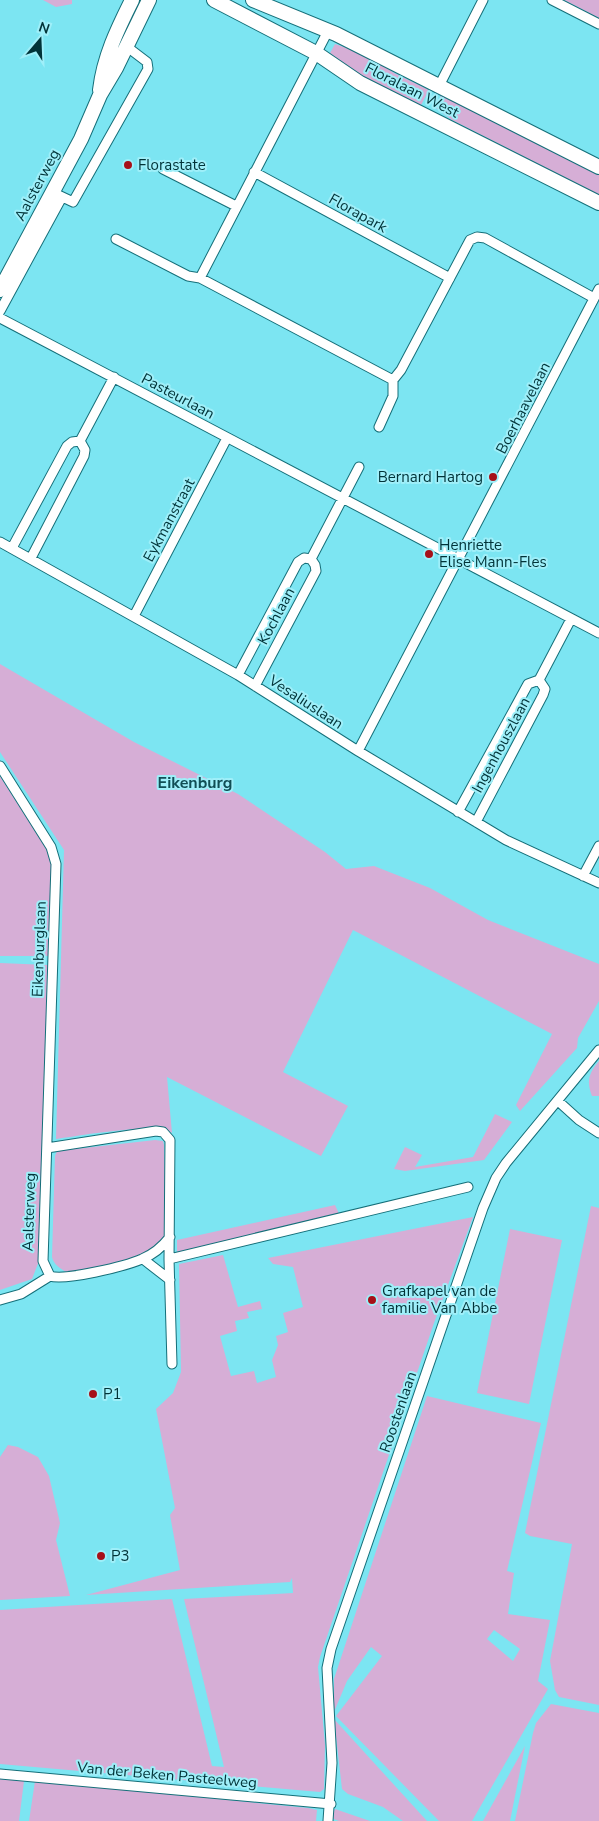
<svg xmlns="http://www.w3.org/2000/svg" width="599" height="1821" font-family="'Nunito Sans',sans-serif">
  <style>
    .green { fill: #d6aed6; fill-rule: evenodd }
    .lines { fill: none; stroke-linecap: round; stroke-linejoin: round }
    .minor-casing { stroke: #156f79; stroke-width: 11 }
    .secondary-casing { stroke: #156f79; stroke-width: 16 }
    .minor { stroke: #fff; stroke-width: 9 }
    .secondary { stroke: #fff; stroke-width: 14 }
    .poi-dot { fill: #a61018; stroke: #9feff9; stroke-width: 2 }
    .labels { text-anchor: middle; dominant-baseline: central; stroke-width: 4; stroke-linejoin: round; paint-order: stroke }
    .street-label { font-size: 15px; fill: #013338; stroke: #9feff9 }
    .poi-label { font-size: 15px; fill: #013338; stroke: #9feff9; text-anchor: start }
    .neighbourhood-label { font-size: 16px; font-weight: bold; fill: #114e55; stroke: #9feff9 }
  </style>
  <rect width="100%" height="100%" fill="#7ce5f2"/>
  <path class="green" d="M 43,0 L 72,0 L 72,4 L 56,7 Z
    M 564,0 L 599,0 L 599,18 Z
    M 335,44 L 368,55 L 394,73 L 429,90 L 419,109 L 363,79 L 330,53 Z
    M 441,95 L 599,174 L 599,195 L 452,120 L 436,108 Z
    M 0,664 L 134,742 L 238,794 L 325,852 L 346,869 L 374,866 L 430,888 L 488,920 L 599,964 L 599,1001 L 578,1038 L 577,1048 L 520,1111 L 516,1105 L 552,1034 L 353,930 L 283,1072 L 348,1106 L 321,1156 L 167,1077 L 172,1133 C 155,1122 80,1136 56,1139 L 64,850 L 0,752 Z
    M 0,776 L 50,854 L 52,867 L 49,956 L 0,956 Z
    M 0,963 L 48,965 L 39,1261 L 32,1279 L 0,1290 Z
    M 599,1061 L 599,1096 L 592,1096 C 586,1081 589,1073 599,1061 Z
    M 495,1114 L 512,1122 L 484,1160 L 405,1171 L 394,1169 L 405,1147 L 422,1155 L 415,1167 L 473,1157 Z
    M 155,1140 L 163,1141 L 164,1145 L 167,1237 L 142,1258 L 70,1274 C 63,1270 54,1266 52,1257 L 55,1156 L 57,1151 Z
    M 335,1205 L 342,1220 L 177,1252 L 177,1240 Z
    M 591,1206 L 599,1208 L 599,1705 L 559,1697 L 555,1690 L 550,1661 L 572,1544 L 530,1536 L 525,1533 Z
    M 473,1217 L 434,1323 L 320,1657 L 318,1667 L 325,1745 L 324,1789 L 320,1792 L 0,1764 L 0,1610 L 172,1599 L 212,1766 L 224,1767 L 184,1599 L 293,1593 L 292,1578 L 290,1582 L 86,1595 L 180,1570 L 170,1515 L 175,1508 L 156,1409 L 173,1393 L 181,1372 L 179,1264 L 223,1255 L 238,1307 L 260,1301 L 262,1309 L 247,1312 L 249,1318 L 235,1321 L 237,1331 L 220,1336 L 231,1376 L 254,1371 L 257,1383 L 276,1377 L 272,1360 L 278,1345 L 276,1336 L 288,1332 L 283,1313 L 303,1307 L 293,1267 L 273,1264 L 268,1258 Z
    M 510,1229 L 562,1240 L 529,1404 L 477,1393 Z
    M 427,1396 L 541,1423 L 507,1571 L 514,1573 L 508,1614 L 550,1620 L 538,1681 L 548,1689 L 472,1821 L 439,1821 L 336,1716 L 382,1656 L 371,1647 L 347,1681 L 334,1712 L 334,1679 ZM 494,1630 L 520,1649 L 513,1661 L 487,1639 Z
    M 8,1445 L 18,1447 L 38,1457 L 49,1476 L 60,1523 L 56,1540 L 70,1596 L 0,1600 L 0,1457 Z
    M 551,1704 L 599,1713 L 599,1821 L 515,1821 L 533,1733 L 536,1723 Z
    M 334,1719 L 427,1821 L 403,1821 L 383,1807 L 348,1794 L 342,1789 Z
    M 525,1746 L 510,1821 L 483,1821 Z
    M 0,1779 L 24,1781 L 19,1821 L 0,1821 Z
    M 35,1781 L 308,1808 L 317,1810 L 316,1821 L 29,1821 Z
    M 335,1809 L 370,1821 L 339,1821 L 331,1818 Z"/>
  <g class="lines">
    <defs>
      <path id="minor" d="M 552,0 L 599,24
        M 439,86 L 483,0
        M 163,169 L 236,206
        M 254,172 L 450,278
        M 52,192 L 73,202 L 148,69 L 147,62 L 126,46
        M 116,239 L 188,276 L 200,278 L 393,380
        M 200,278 L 328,31
        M 0,311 L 62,197
        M 0,318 L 599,633
        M 379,427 L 393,396 L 393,380 L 401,370 L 470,240 L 477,237 L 485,238 L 594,298
        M 80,441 L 114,377
        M 0,542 L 238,675 L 358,751 L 506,840 L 599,883
        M 12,548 L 67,446 L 72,442 L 80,441
        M 31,558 L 84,456 L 85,450 L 80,441
        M 311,559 L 359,467
        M 134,616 L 227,438
        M 238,675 L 298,562 L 304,558 L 311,559
        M 539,680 L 571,619
        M 255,686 L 316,571 L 315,565 L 311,559
        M 358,751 L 599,289
        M 0,766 L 51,847 L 56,864 L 43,1261 L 50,1276 C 65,1281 126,1266 142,1259 C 152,1255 163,1246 170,1237
        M 458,812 L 528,684 L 539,680
        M 476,822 L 543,695 L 545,689 L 539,680
        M 583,876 L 599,846
        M 558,1101 L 579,1120 L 599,1133
        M 47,1148 L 156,1131 L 163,1132 L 170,1140 L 169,1259 L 172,1364
        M 143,1259 L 170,1280
        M 169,1259 L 468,1187
        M 0,1300 L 21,1294 L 50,1276
        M 0,1774 L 331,1804
        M 328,1821 L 332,1763 L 327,1668 L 331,1649 L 483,1208 L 496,1178 L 506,1163 L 599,1050"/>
      <path id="secondary" d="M 214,0 L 316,53 L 360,83 L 599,203
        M 253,0 L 336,34 L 599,167
        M 100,90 C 104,57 117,30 132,0
        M 0,290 L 81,139 L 100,95 L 116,68 L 149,0"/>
    </defs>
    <use href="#minor" class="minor-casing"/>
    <use href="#secondary" class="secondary-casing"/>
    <use href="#minor" class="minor"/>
    <use href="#secondary" class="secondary"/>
  </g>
  <g class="poi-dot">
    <circle cx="128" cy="165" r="5"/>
    <circle cx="493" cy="477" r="5"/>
    <circle cx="429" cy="554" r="5"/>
    <circle cx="372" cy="1300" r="5"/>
    <circle cx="93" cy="1394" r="5"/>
    <circle cx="101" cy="1556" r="5"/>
  </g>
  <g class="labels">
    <g class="street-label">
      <text transform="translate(412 90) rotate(27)">Floralaan West</text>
      <text transform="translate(37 185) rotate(-62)">Aalsterweg</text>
      <text transform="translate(358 213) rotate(29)">Florapark</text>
      <text transform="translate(178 396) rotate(28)">Pasteurlaan</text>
      <text transform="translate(523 408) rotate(-63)">Boerhaavelaan</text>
      <text transform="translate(169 520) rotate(-62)">Eykmanstraat</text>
      <text transform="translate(276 616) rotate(-62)">Kochlaan</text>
      <text transform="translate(306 702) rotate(33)">Vesaliuslaan</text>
      <text transform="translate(501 745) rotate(-62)">Ingenhouszlaan</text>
      <text transform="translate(39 949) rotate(-88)">Eikenburglaan</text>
      <text transform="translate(29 1212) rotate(-88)">Aalsterweg</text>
      <text transform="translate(398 1412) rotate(-71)">Roostenlaan</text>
      <text transform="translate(167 1775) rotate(5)">Van der Beken Pasteelweg</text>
    </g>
    <g class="poi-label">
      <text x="138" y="165">Florastate</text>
      <text x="483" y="477" text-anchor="end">Bernard Hartog</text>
      <text x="439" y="545">Henriette<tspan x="439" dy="17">Elise Mann-Fles</tspan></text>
      <text x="382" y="1291">Grafkapel van de<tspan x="382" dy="17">familie Van Abbe</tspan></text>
      <text x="103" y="1394">P1</text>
      <text x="111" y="1556">P3</text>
    </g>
    <g class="neighbourhood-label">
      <text x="195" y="783">Eikenburg</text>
    </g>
  </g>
  <g transform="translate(40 40) rotate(19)" stroke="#9feff9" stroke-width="4" paint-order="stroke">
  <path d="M0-4L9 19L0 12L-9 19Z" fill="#013338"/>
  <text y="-8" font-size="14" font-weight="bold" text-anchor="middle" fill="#013338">N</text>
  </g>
</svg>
